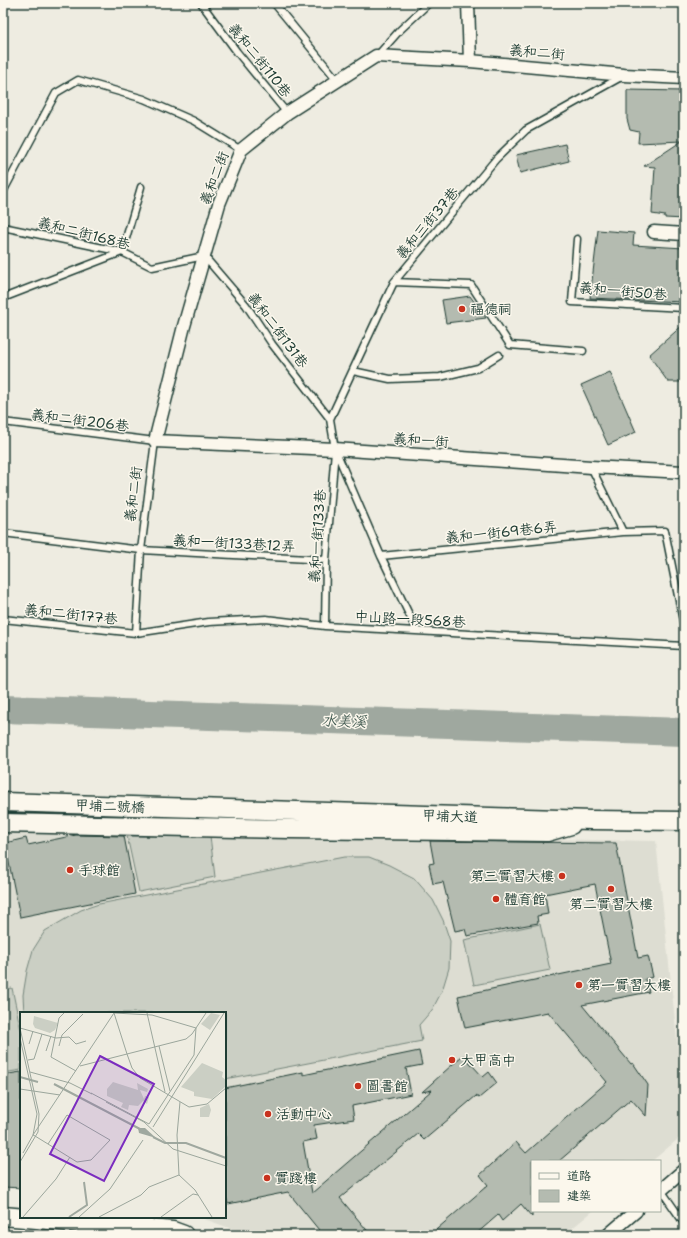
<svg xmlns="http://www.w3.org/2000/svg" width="687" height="1238" font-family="'Shantell Sans','LXGW WenKai TC',sans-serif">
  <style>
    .built { fill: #ddddd2 }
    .grass { fill: #cbcfc4; stroke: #75867c }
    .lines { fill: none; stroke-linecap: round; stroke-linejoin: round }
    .river { stroke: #9fa89f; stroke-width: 28 }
    .building { fill: #b4bbb0; stroke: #1f3d34 }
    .lane-casing { stroke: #1f3d34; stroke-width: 9 }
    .street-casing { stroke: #1f3d34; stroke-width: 15 }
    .secondary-casing { stroke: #1f3d34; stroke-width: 21 }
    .lane { stroke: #fbf7ec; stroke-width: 6 }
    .street { stroke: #fbf7ec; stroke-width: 12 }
    .secondary { stroke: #fbf7ec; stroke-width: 18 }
    .poi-dot { fill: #c8321e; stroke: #fbf7ec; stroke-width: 1.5 }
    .labels { text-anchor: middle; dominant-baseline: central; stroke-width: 3; stroke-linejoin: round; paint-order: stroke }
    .street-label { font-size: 14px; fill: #1f3d34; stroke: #fbf7ec }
    .poi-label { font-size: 14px; fill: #1f3d34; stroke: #fbf7ec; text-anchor: start }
    .water-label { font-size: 15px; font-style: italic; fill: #455d54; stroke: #fbf7ec }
    .inset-river { fill: none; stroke: #9fa89f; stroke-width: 2 }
    .inset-road { fill: none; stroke: #9ba69c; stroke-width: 1 }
    .view { fill: #7b2cbf; fill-opacity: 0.15; stroke: #7b2cbf; stroke-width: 2 }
    .inset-edge { fill: none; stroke: #1f3d34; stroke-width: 2 }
  </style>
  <rect width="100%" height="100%" fill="#eeece1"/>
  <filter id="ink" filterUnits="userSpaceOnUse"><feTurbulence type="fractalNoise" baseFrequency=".025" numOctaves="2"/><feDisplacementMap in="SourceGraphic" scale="8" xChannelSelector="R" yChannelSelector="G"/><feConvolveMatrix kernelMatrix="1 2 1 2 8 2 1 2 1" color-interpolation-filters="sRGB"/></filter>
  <g filter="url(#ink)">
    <path class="built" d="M 3,830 L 656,841 L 684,1106 L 684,1134 L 652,1161 L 532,1161 L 532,1211 L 593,1211 L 564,1235 L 249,1235 L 199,1217 L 225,1217 L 225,1013 L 21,1013 L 21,1152 L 3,1151 Z"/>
    <path class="grass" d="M 127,836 L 210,836 L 215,877 L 139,892 Z
      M 344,857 L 369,857 L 389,865 L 414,878 L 433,900 L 443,920 L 450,941 L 449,968 L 442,991 L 432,1010 L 419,1025 L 422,1041 L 225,1079 L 225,1013 L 24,1013 L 23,995 L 27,971 L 33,950 L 45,931 L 81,910 L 99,904 Z
      M 540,924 L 550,970 L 474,985 L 464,940 Z
      M 12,988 L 21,1031 L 21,1070 L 3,1073 L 3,990 Z"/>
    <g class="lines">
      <path class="river" d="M 3,709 L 684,732"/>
    </g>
    <path class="building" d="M 627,90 L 684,91 L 684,219 L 665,218 L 665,216 L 652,214 L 655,167 L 644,166 L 682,141 L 638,143 L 639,132 L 630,130 L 627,119 Z
      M 565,144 L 569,161 L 520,173 L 516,155 Z
      M 598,230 L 634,233 L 633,245 L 684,248 L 684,302 L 590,298 Z
      M 470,296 L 486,318 L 446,323 L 442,300 Z
      M 684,324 L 684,382 L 668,382 L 649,355 Z
      M 610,372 L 636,432 L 608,445 L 581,385 Z
      M 76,835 L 124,836 L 135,894 L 20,917 L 5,843 L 26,838 L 28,845 Z
      M 430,841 L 616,843 L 638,958 L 648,956 L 653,977 L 645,979 L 649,992 L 582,1005 L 631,1064 L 633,1063 L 648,1085 L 646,1116 L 631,1099 L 559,1161 L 532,1161 L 532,1217 L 521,1204 L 502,1221 L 498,1215 L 475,1235 L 430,1235 L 488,1185 L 480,1175 L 516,1142 L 526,1153 L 607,1082 L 548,1012 L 465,1028 L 458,996 L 611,964 L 595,884 L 545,894 L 548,914 L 537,916 L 538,923 L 467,936 L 465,929 L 455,931 L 443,882 L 433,884 L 429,864 L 434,863 Z
      M 419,1051 L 422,1065 L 406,1068 L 411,1094 L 352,1106 L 354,1119 L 314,1125 L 317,1139 L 303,1142 L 312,1193 L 432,1090 L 422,1092 L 463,1055 L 483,1077 L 489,1072 L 497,1083 L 479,1098 L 476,1096 L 424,1140 L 418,1134 L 340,1198 L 371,1235 L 323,1235 L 288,1192 L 228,1204 L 225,1192 L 225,1088 L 303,1072 L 303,1075 Z
      M 21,1072 L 21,1188 L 3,1187 L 3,1075 Z"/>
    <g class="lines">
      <defs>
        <path id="lane" d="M 201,3 L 237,52 L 287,113
          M 274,3 L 338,81
          M 377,56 L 400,30 L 429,3
          M 3,192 L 56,93 L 78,80 L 144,99 L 194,121 L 241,150
          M 3,227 L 122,252 L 152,267 L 204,256 L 246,305 L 272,344 L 330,419
          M 577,239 L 572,302 L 684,308
          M 394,282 L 471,285 L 510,345 L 583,351
          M 3,298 L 122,252 L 141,187
          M 353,371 L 390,379 L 440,377 L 478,368 L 499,355
          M 3,422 L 155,441 L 141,550 L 136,633
          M 591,467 L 623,532 L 665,531 L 684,626
          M 3,533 L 141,550 L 326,560
          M 381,556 L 623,532
          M 3,619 L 136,633 L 209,622 L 266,619 L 325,626 L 684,646
          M 325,626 L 326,560 L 335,450
          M 417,631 L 381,556 L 335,449 L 330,419 L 394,282 L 496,159 L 526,130 L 621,77
          M 661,1190 L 684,1223"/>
        <path id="street" d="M 468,3 L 470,61
          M 684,78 L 624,75 L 470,61 L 376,56 L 287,113 L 241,150 L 219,204 L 184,326 L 155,441 L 335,449 L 591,467 L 684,472
          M 654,232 L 684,234
          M 660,1191 L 684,1170
          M 608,1235 L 636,1211"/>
        <path id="secondary" d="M 3,802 L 591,820 L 684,821
          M 3,823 L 290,829 L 547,832 L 571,825
          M 3,1216 L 173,1231 L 184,1235"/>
      </defs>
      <use href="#lane" class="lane-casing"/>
      <use href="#street" class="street-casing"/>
      <use href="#secondary" class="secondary-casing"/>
      <use href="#lane" class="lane"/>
      <use href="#street" class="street"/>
      <use href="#secondary" class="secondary"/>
    </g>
  </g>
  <g class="poi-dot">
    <circle cx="462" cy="309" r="4"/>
    <circle cx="70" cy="870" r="4"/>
    <circle cx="562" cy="876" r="4"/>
    <circle cx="611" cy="889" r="4"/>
    <circle cx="496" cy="899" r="4"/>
    <circle cx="579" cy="985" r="4"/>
    <circle cx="452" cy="1060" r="4"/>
    <circle cx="358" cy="1086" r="4"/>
    <circle cx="268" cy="1114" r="4"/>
    <circle cx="267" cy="1178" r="4"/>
  </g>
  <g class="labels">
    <g class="street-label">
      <text transform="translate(537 52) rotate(5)">義和二街</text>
      <text transform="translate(260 60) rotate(51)">義和二街110巷</text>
      <text transform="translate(214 178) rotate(-69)">義和二街</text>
      <text transform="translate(427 223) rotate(-50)">義和三街37巷</text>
      <text transform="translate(84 233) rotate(14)">義和二街168巷</text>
      <text transform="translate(623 291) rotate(5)">義和一街50巷</text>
      <text transform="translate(278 330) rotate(53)">義和二街131巷</text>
      <text transform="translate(80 420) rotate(7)">義和二街206巷</text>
      <text transform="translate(421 440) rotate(4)">義和一街</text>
      <text transform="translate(133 494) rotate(-83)">義和二街</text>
      <text transform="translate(501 532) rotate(-6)">義和一街69巷6弄</text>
      <text transform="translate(317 536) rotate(-86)">義和一街133巷</text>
      <text transform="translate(234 543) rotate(3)">義和一街133巷12弄</text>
      <text transform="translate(71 614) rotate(6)">義和二街177巷</text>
      <text transform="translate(410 619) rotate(3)">中山路一段568巷</text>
      <text transform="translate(110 806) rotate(2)">甲埔二號橋</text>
      <text transform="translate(450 816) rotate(2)">甲埔大道</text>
    </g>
    <g class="poi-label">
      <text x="470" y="309">福德祠</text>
      <text x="78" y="870">手球館</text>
      <text x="554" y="876" text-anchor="end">第三實習大樓</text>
      <text x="504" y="899">體育館</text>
      <text x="611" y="904" text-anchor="middle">第二實習大樓</text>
      <text x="587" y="985">第一實習大樓</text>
      <text x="460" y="1060">大甲高中</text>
      <text x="366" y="1086">圖書館</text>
      <text x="276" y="1114">活動中心</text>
      <text x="275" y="1178">實踐樓</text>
    </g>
    <g class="water-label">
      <text transform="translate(344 721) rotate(2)">水美溪</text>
    </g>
  </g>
  <g transform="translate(20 1012)">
    <rect width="206" height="206" fill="#eeece1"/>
    <path d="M 14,4 L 38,11 L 35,18 L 30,21 L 15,16 L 13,12 ZM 93,70 L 118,78 L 117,71 L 128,77 L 127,80 L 120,78 L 124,87 L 125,84 L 129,85 L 127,92 L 123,89 L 118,94 L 109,93 L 108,98 L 101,95 L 103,91 L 87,84 L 87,77 Z" fill="#cbcfc4"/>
    <path d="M 191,1 L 200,3 L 190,18 L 181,12 ZM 182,51 L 203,60 L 202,65 L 206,68 L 206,74 L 192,87 L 174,84 L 174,80 L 161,75 ZM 189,92 L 191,98 L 189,105 L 180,105 L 180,96 Z" fill="#cbcfc4"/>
    <path d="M 118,116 L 125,116 L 136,126 L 119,121 Z" fill="#9fa89f"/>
    <path class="inset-river" d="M 0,65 L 18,70M 34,72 L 120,117M 133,125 L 145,131 L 166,131 L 206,146M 49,205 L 67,193 L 64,170"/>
    <path class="inset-road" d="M 44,1 L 39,6 L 31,45 L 56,59M 127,1 L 145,80M 186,1 L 172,22 L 166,27 L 107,42 L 112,56 L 120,66 L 169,95 L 187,92 L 206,76M 0,16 L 36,26 L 49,25 L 56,32 L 66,29M 0,16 L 19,102 L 18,120 L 0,150M 0,26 L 17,102 L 13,123 L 3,141M 9,32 L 13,19M 39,34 L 42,23 L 63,2M 139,34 L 150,79M 26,39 L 31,24M 8,48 L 14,47 L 22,22M 60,54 L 107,42 L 94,1M 10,60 L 50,71 L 72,82M 0,77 L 40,83M 71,81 L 129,112 L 174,43 L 176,16 L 132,3 L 94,1M 86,90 L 124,110 L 153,137 L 206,154M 133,115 L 204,1M 28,132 L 47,103 L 90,128 L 71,148 L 57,150 L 28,132 L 15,124 L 13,123 L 94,1M 159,163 L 157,123 L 160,90M 159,163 L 175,178 L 192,205M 3,205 L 36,167 L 50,145M 59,205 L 90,177 L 123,128M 79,205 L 121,183 L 129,175 L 159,163M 141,205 L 173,182 L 178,183"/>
    <path class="view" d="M 80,44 L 134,72 L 84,169 L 30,142 Z"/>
    <rect width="206" height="206" class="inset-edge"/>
  </g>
  <rect width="687" height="1238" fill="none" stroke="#fbf7ec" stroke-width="16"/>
  <rect x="8" y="8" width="671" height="1222" fill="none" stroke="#1f3d34" stroke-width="1.5" filter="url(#ink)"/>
  <rect x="531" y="1160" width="130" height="52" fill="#fbf7ec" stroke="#a3ada2"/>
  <rect x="539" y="1173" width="20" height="6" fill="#fbf7ec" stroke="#a3ada2"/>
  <text x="567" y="1180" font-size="12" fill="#1f3d34">道路</text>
  <rect x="539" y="1190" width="20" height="12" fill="#b4bbb0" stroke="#a3ada2"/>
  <text x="567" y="1200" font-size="12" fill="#1f3d34">建築</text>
</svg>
